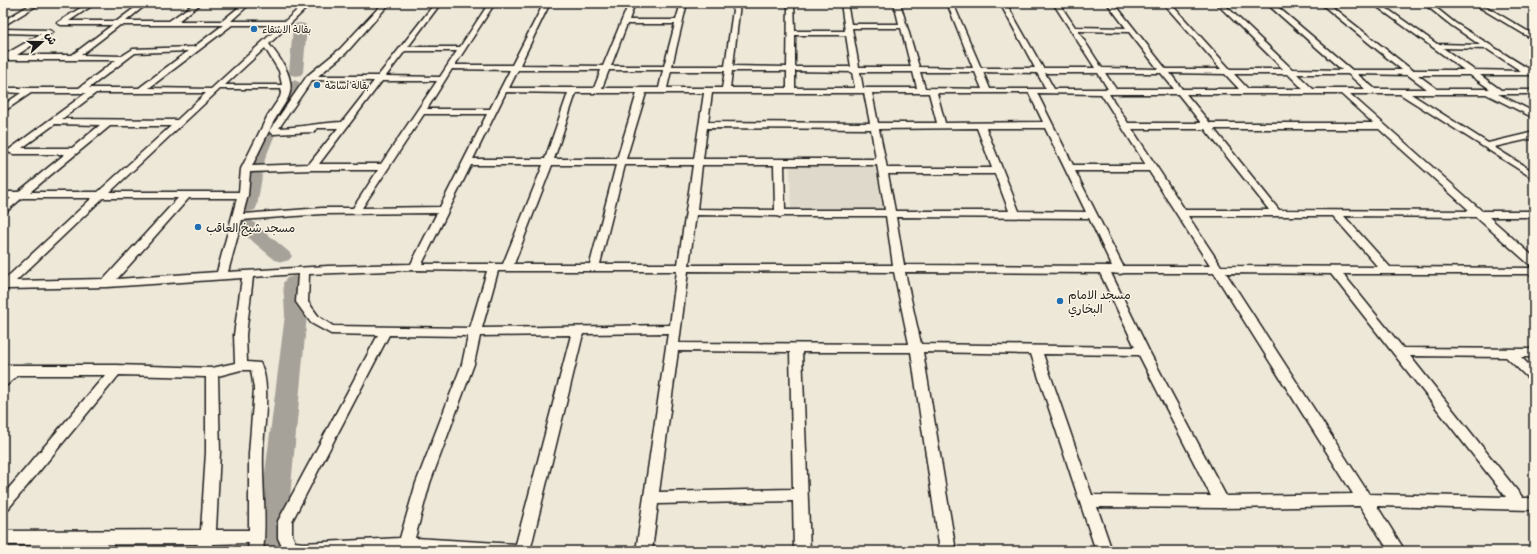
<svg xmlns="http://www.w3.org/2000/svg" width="1537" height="554" font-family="Delius,'Playpen Sans Arabic',sans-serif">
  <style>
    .built { fill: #ded9cb }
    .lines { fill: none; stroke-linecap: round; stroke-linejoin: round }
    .river { fill: #a7a299; fill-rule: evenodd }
    .minor-casing { stroke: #1c1c1c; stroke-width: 3 }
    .minor { fill: #fcf5e5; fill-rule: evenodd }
    .poi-dot { fill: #1f6fb2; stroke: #fcf5e5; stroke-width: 1.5 }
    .labels { text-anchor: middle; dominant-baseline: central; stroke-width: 3; stroke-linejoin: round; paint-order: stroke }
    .far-poi-label { font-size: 10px; fill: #1c1c1c; stroke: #fcf5e5; text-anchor: start }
    .poi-label { font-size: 12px; fill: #1c1c1c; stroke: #fcf5e5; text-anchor: start }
  </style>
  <rect width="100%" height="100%" fill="#eee8d9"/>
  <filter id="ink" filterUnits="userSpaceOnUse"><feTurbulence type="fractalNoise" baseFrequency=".025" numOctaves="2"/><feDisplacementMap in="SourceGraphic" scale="8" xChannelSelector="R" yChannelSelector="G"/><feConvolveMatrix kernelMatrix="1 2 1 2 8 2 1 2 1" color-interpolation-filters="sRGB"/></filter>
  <g filter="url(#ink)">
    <path class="built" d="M 790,165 L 875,165 L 883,210 L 791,209 Z"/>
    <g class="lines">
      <path class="river" d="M 300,23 L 305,24 L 307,27 L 303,72 L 301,75 L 296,76 L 291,75 L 289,72 L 293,27 L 295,24 Z
        M 294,80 L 299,82 L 302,85 L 278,127 L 265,159 L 257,206 L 255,210 L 248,212 L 241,210 L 239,206 L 247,159 L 262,127 L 286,85 L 289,82 Z
        M 245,219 L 252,221 L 289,252 L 292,256 L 289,260 L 282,262 L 275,260 L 238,229 L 235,225 L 238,221 Z
        M 294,276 L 301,278 L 305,283 L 307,315 L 290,497 L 292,551 L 262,551 L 262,497 L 285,315 L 283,283 L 287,278 Z"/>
      <defs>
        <path id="minor" d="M 33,3 L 41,3 L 3,26 L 3,21 Z
          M 88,3 L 96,3 L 69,21 L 117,21 L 141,3 L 148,3 L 126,21 L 169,21 L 195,3 L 202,3 L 178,21 L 222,21 L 244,3 L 251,3 L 231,21 L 285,21 L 305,3 L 312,3 L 269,44 C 280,58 297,79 288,98 C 282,109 274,119 269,131 L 307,76 L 340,49 L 383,3 L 390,3 L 346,53 L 318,76 L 378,76 L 435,3 L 441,3 L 408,47 L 460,47 L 489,3 L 495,3 L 455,65 L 512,65 L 544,3 L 550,3 L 520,65 L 603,66 L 629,3 L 635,3 L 629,20 L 676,20 L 681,3 L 687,3 L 672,66 L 725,66 L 734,3 L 740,3 L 733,66 L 787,67 L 788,3 L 794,3 L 795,31 L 845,31 L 841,3 L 847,3 L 851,24 L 899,24 L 894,3 L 900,3 L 919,67 L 973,68 L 947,3 L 953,3 L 981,68 L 1035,68 L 1000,3 L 1006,3 L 1043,68 L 1095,68 L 1053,3 L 1059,3 L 1075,27 L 1126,28 L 1107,3 L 1114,3 L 1166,69 L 1221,69 L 1163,3 L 1170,3 L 1230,69 L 1283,69 L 1216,3 L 1223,3 L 1292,69 L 1342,70 L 1266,3 L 1273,3 L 1352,70 L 1402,70 L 1320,3 L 1327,3 L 1412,70 L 1464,70 L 1372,3 L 1379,3 L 1437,44 L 1480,45 L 1451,25 L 1423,3 L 1430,3 L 1455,23 L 1532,71 L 1534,71 L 1534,75 L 1480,75 L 1501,90 L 1534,90 L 1534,94 L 1498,94 L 1534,112 L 1534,118 L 1486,94 L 1411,94 L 1488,143 L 1534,132 L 1534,138 L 1494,147 L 1534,172 L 1534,179 L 1400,94 L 1350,94 L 1482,211 L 1534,211 L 1534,217 L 1489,217 L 1534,257 L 1534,266 L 1530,265 L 1476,217 L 1344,216 L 1390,267 L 1534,268 L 1534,274 L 1343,274 L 1403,348 L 1534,349 L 1534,357 L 1521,357 L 1534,370 L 1534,382 L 1530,380 L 1506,357 L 1410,356 L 1523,498 L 1534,498 L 1534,510 L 1377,506 L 1405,551 L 1389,551 L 1360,506 L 1222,508 L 1097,507 L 1112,551 L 1096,551 L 1031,354 L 923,352 L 956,551 L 940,551 L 911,352 L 802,352 L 810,551 L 794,551 L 793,501 L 658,504 L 652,551 L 636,551 L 668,333 L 583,334 L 530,551 L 284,551 L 278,538 L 278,521 L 378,335 L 331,334 L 311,323 L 296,302 L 298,274 L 253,277 L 246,335 L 247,362 L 260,363 C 272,383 263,430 263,453 C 262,486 267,519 263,551 L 247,551 L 249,543 L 213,544 L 211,551 L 195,551 L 198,544 L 3,545 L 3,531 L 201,530 L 206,452 L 206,377 L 119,375 L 8,509 L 3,511 L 3,495 L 105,375 L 18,375 L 7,385 L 3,387 L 3,365 L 116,365 L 212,368 L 235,363 L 234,335 L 242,278 L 107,287 L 8,289 L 3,291 L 3,281 L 92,198 L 22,198 L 7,211 L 3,212 L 3,204 L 11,198 L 3,198 L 3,192 L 18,192 L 65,154 L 13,154 L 10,153 L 8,151 L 10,149 L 86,93 L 31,93 L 3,112 L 3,105 L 21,93 L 3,92 L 3,88 L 79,88 L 116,60 L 3,60 L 4,55 L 41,34 L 3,33 L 3,29 L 49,30 L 53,32 L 17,55 L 72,55 L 112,25 L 61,25 L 57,23 ZM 627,24 L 675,24 L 664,66 L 611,66 ZM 120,25 L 223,25 L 194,47 L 133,49 L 122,56 L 81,55 ZM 232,25 L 281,25 L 211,89 L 149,88 ZM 852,28 L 901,28 L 911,67 L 859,67 ZM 1078,31 L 1129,32 L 1158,69 L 1102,68 ZM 795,35 L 846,35 L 851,67 L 795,67 ZM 265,48 L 279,71 L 282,85 L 225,85 ZM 1443,48 L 1487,49 L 1521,71 L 1474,70 ZM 188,51 L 139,88 L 89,88 L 135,53 ZM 405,51 L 457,51 L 440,77 L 386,76 ZM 452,69 L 510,70 L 490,109 L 427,109 ZM 518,70 L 601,70 L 594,88 L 509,88 ZM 609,70 L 663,70 L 659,88 L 602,88 ZM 671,71 L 725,71 L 722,88 L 667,88 ZM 732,71 L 787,71 L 787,88 L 730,88 ZM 795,71 L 852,72 L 855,88 L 795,88 ZM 860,72 L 913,72 L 917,88 L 863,88 ZM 920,72 L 975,72 L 982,89 L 925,88 ZM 983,72 L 1037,73 L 1046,89 L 990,89 ZM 1045,73 L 1098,73 L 1108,89 L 1054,89 ZM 1105,73 L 1161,73 L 1174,89 L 1116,89 ZM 1170,73 L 1225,74 L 1239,89 L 1182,89 ZM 1234,74 L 1288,74 L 1303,89 L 1248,89 ZM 1297,74 L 1348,74 L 1365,89 L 1313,89 ZM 1357,74 L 1408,75 L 1427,89 L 1375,89 ZM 1418,75 L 1470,75 L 1490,89 L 1437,89 ZM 312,80 L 374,81 L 342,122 C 320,123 302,127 279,128 ZM 382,81 L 437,81 L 381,164 L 319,164 ZM 220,89 L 282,89 L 280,97 L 268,115 L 241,169 L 239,192 L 110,192 ZM 506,92 L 568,93 L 545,159 L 473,159 ZM 96,93 L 206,93 L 177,120 L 62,119 ZM 576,93 L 637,93 L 617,159 L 554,159 ZM 646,93 L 704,93 L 694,159 L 626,159 ZM 712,93 L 864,93 L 870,123 L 708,122 ZM 872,93 L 929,93 L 937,123 L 878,123 ZM 937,93 L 1029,93 L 1043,122 L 945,123 ZM 1037,93 L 1101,94 L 1146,165 L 1073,165 ZM 1109,94 L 1178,94 L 1201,123 L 1128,123 ZM 1186,94 L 1341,94 L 1373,123 L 1210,123 ZM 424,114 L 487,114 L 440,207 L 362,208 ZM 55,124 L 100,125 L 72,148 L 22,148 ZM 110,126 L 171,126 L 98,192 L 30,192 ZM 318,128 L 338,128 L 309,164 L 252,166 L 269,131 L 273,134 L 313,132 ZM 707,128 L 871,129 L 876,159 L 703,159 ZM 977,128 L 992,168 L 887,168 L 879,129 ZM 986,128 L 1045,128 L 1086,212 L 1019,211 ZM 1132,129 L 1205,129 L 1269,210 L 1185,210 ZM 1214,129 L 1379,129 L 1470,211 L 1279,210 ZM 471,165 L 543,165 L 503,264 L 422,264 ZM 552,165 L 616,165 L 590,264 L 514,264 ZM 625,165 L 693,165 L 678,264 L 600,264 ZM 702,165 L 774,165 L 775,210 L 697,209 ZM 784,165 L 877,165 L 885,210 L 785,210 ZM 312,170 L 378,170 L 353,208 L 322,208 L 243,214 L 248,195 L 250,172 ZM 1075,171 L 1149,171 L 1210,266 L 1123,266 ZM 888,174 L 995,174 L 1009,211 L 895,211 ZM 103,198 L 178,198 L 104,279 L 16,281 ZM 189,198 L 237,198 L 217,272 L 117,279 ZM 437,213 L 411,264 L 328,266 L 228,272 L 242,220 L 322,214 ZM 696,215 L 776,216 L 780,217 L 784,216 L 886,216 L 893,265 L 689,265 ZM 1188,216 L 1333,216 L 1378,267 L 1221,266 ZM 896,217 L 1089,218 L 1112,266 L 904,265 ZM 415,270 L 487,271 L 470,328 L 333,326 L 319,317 L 308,302 L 309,274 ZM 498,271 L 677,271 L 670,325 L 482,328 ZM 688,271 L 894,272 L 909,344 L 679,343 ZM 905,272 L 1100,273 L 1135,347 L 921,344 ZM 1111,273 L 1120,274 L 1124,273 L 1214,273 L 1353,494 L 1226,496 L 1149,351 ZM 1226,273 L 1331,274 L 1506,497 L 1369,494 ZM 389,335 L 468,336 L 462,364 L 416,483 L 400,538 L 303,543 L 295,542 L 292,535 L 292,521 ZM 571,335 L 516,544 L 415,538 L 430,483 L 474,364 L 480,336 ZM 678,351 L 790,352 L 793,489 L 659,492 ZM 1043,354 L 1139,355 L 1211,496 L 1092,495 ZM 241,370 L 251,370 L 254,389 L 249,454 L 249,530 L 216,530 L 220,452 L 218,376 Z
          M 1472,3 L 1480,3 L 1534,35 L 1534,40 Z"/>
      </defs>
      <use href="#minor" class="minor-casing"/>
      <use href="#minor" class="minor"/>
    </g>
  </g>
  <g class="poi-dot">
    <circle cx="254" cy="29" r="4"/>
    <circle cx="317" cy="85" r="4"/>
    <circle cx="198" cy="227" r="4"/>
    <circle cx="1060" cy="301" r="4"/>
  </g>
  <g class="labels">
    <g class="far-poi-label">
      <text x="262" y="29">بقالة الاشقاء</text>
      <text x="325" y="85">بقالة أسامة</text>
    </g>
    <g class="poi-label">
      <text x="206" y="227">مسجد شيخ العاقب</text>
      <text x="1068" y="294">مسجد الامام<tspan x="1068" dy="14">البخاري</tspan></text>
    </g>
  </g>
  <rect width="1537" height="554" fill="none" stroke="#fcf5e5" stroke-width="16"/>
  <rect x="8" y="8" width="1521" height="538" fill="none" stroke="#1c1c1c" stroke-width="1.5" filter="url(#ink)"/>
  <g transform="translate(42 42) rotate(69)" stroke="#fcf5e5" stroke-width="3" paint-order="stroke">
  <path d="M0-3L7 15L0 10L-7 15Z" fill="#1c1c1c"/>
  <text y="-6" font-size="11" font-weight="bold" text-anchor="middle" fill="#1c1c1c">ش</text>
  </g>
</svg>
